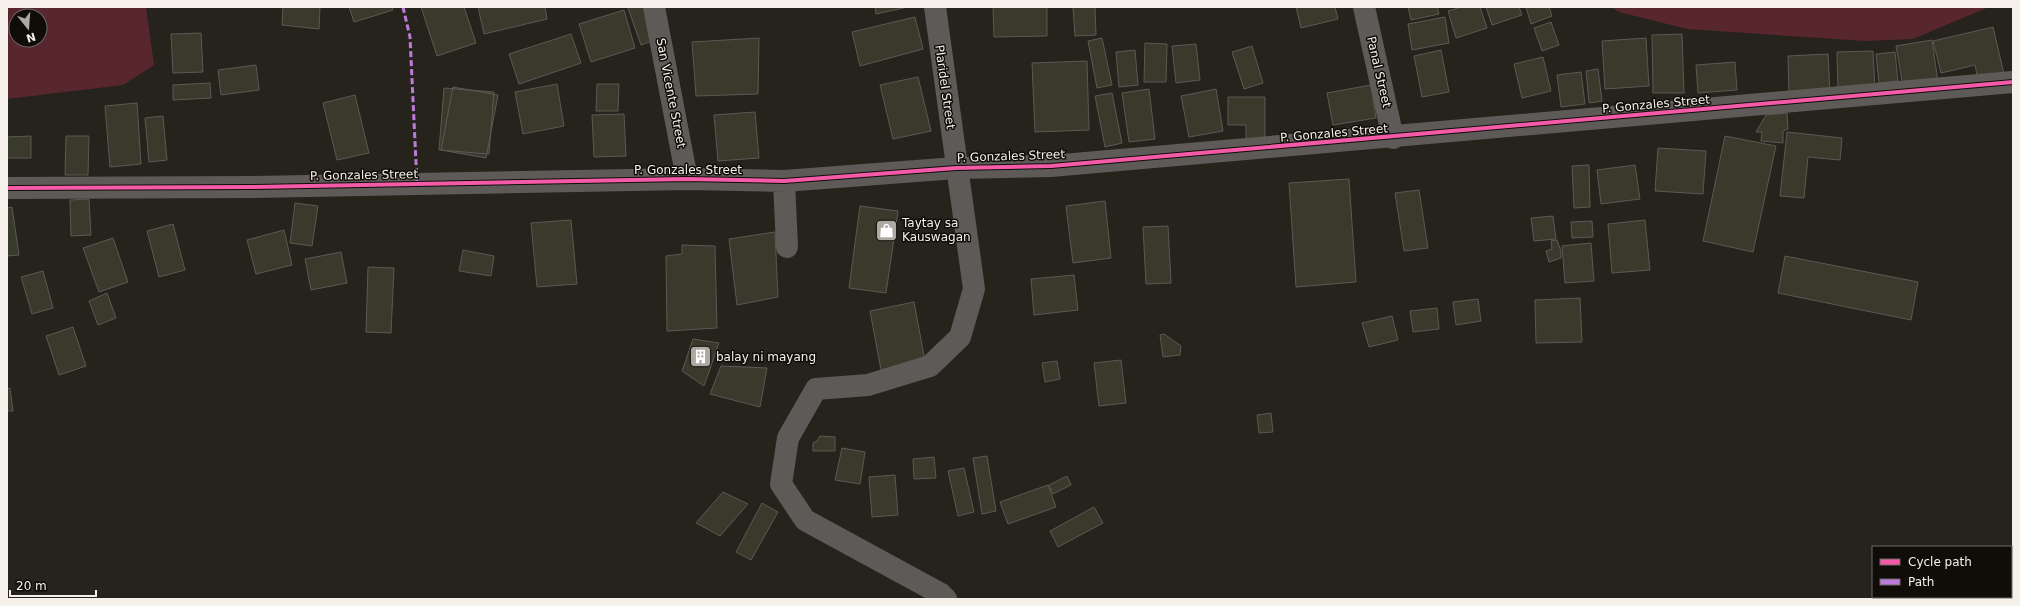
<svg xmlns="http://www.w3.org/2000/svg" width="2020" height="606" font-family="'DejaVu Sans',sans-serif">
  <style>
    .green { fill: #58262d; fill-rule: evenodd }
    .building { fill: #3a3a2c; stroke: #5b5955 }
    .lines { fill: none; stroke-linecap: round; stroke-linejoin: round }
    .minor { stroke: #5d5a58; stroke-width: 22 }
    .quiet { stroke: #bd7bd9; stroke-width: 3; stroke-dasharray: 6 3; stroke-linecap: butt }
    .cycleway-casing { stroke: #100d09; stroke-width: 6 }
    .cycleway { stroke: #f35aa7; stroke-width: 4 }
    .labels { text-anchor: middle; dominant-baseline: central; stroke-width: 3; stroke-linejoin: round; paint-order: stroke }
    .street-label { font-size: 12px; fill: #f5f0e9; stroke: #100d09 }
    .poi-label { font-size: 12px; fill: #f5f0e9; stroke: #100d09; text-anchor: start }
  </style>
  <rect width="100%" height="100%" fill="#26231d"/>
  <path class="green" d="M 7,7 L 146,7 L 154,65 L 123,85 L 7,99 ZM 16,16 L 40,16 L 40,40 L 16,40 Z
    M 1611,7 L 1989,7 L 1913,39 L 1865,41 L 1687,29 L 1619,12 Z"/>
  <path class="building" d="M 283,7 L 320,7 L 319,29 L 282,25 Z
    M 349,7 L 392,7 L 393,10 L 354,22 Z
    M 421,7 L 464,7 L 476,43 L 437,56 Z
    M 478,7 L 545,7 L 547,19 L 484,34 Z
    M 631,7 L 644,7 L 655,40 L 641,45 L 628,8 Z
    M 875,7 L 908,7 L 876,14 Z
    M 993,7 L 1047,7 L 1047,36 L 994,37 Z
    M 1073,7 L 1095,7 L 1096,35 L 1075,36 Z
    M 1296,7 L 1335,7 L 1338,19 L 1301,28 Z
    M 1408,7 L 1437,7 L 1439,14 L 1411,20 Z
    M 1462,7 L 1480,7 L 1487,28 L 1456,38 L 1448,11 Z
    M 1486,7 L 1519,7 L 1522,15 L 1492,25 Z
    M 1526,7 L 1549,7 L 1552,16 L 1531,24 Z
    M 624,10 L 635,48 L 591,62 L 579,24 Z
    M 915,17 L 923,49 L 860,66 L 852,32 Z
    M 1445,17 L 1449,43 L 1412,50 L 1408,24 Z
    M 1551,22 L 1559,45 L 1542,51 L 1534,28 Z
    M 1993,27 L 2004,74 L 1978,80 L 1975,65 L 1941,73 L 1933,41 Z
    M 201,33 L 203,72 L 173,73 L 171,34 Z
    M 571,34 L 581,63 L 519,84 L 509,54 Z
    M 1682,34 L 1684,93 L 1653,93 L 1652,35 Z
    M 759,38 L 758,94 L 696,96 L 692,42 Z
    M 1102,38 L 1112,85 L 1097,88 L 1088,41 Z
    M 1646,38 L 1649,86 L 1605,89 L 1602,41 Z
    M 1932,40 L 1938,82 L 1903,87 L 1896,46 Z
    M 1145,43 L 1167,44 L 1166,82 L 1144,82 Z
    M 1196,44 L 1200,80 L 1176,83 L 1172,46 Z
    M 1252,46 L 1263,83 L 1244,89 L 1232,52 Z
    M 1135,50 L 1138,85 L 1119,87 L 1116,52 Z
    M 1441,50 L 1449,92 L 1422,97 L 1414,56 Z
    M 1873,51 L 1875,88 L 1838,90 L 1837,52 Z
    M 1895,52 L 1898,81 L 1879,83 L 1876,54 Z
    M 1828,54 L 1830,92 L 1789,94 L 1788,56 Z
    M 1543,57 L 1551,91 L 1522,98 L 1514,64 Z
    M 1087,61 L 1089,130 L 1035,132 L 1032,63 Z
    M 1735,62 L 1737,90 L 1698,93 L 1696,65 Z
    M 256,65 L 259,90 L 221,95 L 218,70 Z
    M 1598,69 L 1602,101 L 1589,103 L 1586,71 Z
    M 1581,72 L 1585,104 L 1561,107 L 1557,75 Z
    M 918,77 L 931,131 L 893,139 L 880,85 Z
    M 210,83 L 211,98 L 173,100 L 173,85 Z
    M 557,84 L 564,126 L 523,134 L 515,92 Z
    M 597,84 L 619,84 L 618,111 L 596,111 Z
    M 1371,85 L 1376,118 L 1333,125 L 1327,93 Z
    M 453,87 L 498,95 L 486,158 L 441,150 Z
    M 444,88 L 494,92 L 489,154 L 439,150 Z
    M 1149,89 L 1155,139 L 1129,142 L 1122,93 Z
    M 1216,89 L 1223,131 L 1189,137 L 1181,96 Z
    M 1112,93 L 1122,143 L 1105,147 L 1095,96 Z
    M 355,95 L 369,153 L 337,160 L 323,103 Z
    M 1228,97 L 1265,97 L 1265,141 L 1246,141 L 1246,125 L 1228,125 Z
    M 137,103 L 141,164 L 110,167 L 105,106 Z
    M 755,112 L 759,158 L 718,161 L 714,115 Z
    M 1787,113 L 1788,129 L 1783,131 L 1783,143 L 1761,141 L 1762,132 L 1756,132 L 1766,115 Z
    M 624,114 L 626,156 L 594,157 L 592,115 Z
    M 163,116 L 167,160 L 149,162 L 145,118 Z
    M 1787,132 L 1842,138 L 1840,160 L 1808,157 L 1804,198 L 1780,196 Z
    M 31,136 L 31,158 L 7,158 L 7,137 Z
    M 66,136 L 89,136 L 88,175 L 65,175 Z
    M 1725,136 L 1776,146 L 1753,252 L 1703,241 Z
    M 1658,148 L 1706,151 L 1703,194 L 1655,191 Z
    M 1589,165 L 1590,207 L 1574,208 L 1572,166 Z
    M 1635,165 L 1640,199 L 1601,204 L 1597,170 Z
    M 1349,179 L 1356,282 L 1296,287 L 1289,183 Z
    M 1419,190 L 1428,248 L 1404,251 L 1395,193 Z
    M 89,199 L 91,235 L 71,236 L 70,200 Z
    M 1105,201 L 1111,258 L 1073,263 L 1066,206 Z
    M 295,203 L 318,206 L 312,246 L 290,243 Z
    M 860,206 L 898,211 L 886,293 L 849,288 Z
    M 12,207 L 19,255 L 7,256 L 7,208 Z
    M 1553,216 L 1556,239 L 1534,241 L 1531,218 Z
    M 571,220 L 577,284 L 537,287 L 531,223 Z
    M 1645,220 L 1650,270 L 1612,273 L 1608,224 Z
    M 1592,221 L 1593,237 L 1572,238 L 1571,222 Z
    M 173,224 L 185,270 L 159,277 L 147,231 Z
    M 1168,226 L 1171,283 L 1146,284 L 1143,227 Z
    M 284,230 L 292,265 L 256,274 L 247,240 Z
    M 775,232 L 778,297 L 737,305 L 729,239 Z
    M 113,238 L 128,282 L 99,292 L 83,248 Z
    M 1557,240 L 1561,251 L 1561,258 L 1549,262 L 1546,251 L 1552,249 L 1551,241 Z
    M 1591,243 L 1594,281 L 1565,283 L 1562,246 Z
    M 682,245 L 715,246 L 717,328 L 667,331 L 666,256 L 682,254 Z
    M 463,250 L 494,256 L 491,276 L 459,271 Z
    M 341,252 L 347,283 L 311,290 L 305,259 Z
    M 1785,256 L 1918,282 L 1911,320 L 1778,293 Z
    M 368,267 L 394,268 L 391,333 L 366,332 Z
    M 43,271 L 53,308 L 32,314 L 21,277 Z
    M 1074,275 L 1078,310 L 1034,315 L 1031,279 Z
    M 107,293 L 116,318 L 98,325 L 89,301 Z
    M 1580,298 L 1582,342 L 1536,343 L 1535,300 Z
    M 1478,299 L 1481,321 L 1456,325 L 1453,302 Z
    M 914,302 L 925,361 L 881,370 L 870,311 Z
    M 1437,308 L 1439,329 L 1413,332 L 1410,311 Z
    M 1392,316 L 1398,340 L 1369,347 L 1362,323 Z
    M 73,327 L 86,366 L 59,375 L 46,336 Z
    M 1164,334 L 1181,346 L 1180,355 L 1163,357 L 1160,335 Z
    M 693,339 L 719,343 L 704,386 L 682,371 Z
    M 1121,360 L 1126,403 L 1099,406 L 1094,363 Z
    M 1057,361 L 1060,379 L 1045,382 L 1042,363 Z
    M 721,366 L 767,368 L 760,407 L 710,394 Z
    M 10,388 L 13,411 L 7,411 L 7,389 Z
    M 1271,413 L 1273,432 L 1259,433 L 1257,415 Z
    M 820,436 L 835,437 L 835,451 L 813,451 L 813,443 L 817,441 Z
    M 842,448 L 865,452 L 860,484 L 835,480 Z
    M 987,456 L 996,511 L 982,514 L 973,458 Z
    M 934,457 L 936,478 L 914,479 L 913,459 Z
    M 964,468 L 974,512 L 958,516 L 948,471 Z
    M 895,475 L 898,515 L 872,517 L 869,477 Z
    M 1067,476 L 1071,485 L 1053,494 L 1049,485 Z
    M 1048,485 L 1056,507 L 1008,524 L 1000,502 Z
    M 723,492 L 748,504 L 720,536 L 696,523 Z
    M 762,503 L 778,512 L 751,560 L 736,552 Z
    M 1094,507 L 1103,523 L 1058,547 L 1050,531 Z"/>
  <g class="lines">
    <path class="minor" d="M 654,7 L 687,179
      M 935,7 L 974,289 L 960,337 L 930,366 L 868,385 L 816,389 L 788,438 L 781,484 L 805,520 L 941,594 L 946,599
      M 1364,7 L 1393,138
      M 784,181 L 787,247
      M 7,188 L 252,187 L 687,179 L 784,181 L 956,168 L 1051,166 L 2013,82"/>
    <path class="quiet" d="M 403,7 L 410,37 L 417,184"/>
    <defs>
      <path id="cycleway" d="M 7,188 L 252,187 L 687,179 L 784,181 L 956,168 L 1051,166 L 2013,82"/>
    </defs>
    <use href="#cycleway" class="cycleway-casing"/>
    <use href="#cycleway" class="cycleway"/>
  </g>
  <defs>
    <symbol id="shop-square" viewBox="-11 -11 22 22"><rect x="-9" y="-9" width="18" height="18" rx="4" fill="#ada8a2" stroke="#100d09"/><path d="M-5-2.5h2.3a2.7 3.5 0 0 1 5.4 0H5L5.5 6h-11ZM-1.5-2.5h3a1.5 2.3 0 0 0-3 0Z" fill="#fff"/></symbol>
    <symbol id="building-square" viewBox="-11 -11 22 22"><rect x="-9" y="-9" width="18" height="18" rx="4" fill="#ada8a2" stroke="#100d09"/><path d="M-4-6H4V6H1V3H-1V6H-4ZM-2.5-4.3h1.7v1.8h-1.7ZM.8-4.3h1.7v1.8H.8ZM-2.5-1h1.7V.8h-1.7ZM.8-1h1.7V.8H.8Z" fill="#fff"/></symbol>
  </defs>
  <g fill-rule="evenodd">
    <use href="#shop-square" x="874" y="218" width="25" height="25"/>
    <use href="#building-square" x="688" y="344" width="25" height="25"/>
  </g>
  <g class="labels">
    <g class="street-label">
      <text transform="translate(1379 72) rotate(77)">Panal Street</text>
      <text transform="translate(945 87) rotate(82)">Plaridel Street</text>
      <text transform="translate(671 93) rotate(79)">San Vicente Street</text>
      <text transform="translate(1656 104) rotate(-5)">P. Gonzales Street</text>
      <text transform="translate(1334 133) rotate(-5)">P. Gonzales Street</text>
      <text transform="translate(1011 156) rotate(-2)">P. Gonzales Street</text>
      <text x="688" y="170">P. Gonzales Street</text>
      <text transform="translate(364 175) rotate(-1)">P. Gonzales Street</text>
    </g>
    <g class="poi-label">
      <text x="902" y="223">Taytay sa<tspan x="902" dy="14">Kauswagan</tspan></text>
      <text x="716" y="357">balay ni mayang</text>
    </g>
  </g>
  <rect width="2020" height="606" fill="none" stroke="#f5f0e9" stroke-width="16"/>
  <rect x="1872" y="546" width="140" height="52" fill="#100d09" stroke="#6c6863"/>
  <rect x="1880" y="559" width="20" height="6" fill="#f35aa7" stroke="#6c6863"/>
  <text x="1908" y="566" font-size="12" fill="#f5f0e9">Cycle path</text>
  <rect x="1880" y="579" width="20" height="6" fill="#bd7bd9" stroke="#6c6863"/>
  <text x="1908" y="586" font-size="12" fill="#f5f0e9">Path</text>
  <g transform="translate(28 28) rotate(163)"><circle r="19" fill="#100d09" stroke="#6c6863"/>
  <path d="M0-3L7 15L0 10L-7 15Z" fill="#ada8a2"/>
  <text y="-6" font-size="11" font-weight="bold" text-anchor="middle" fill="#f5f0e9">N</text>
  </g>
  <path d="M10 590v6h86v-6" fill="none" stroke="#f5f0e9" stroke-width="2"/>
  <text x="16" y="590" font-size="12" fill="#f5f0e9" stroke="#100d09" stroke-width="3" paint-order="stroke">20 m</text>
</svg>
